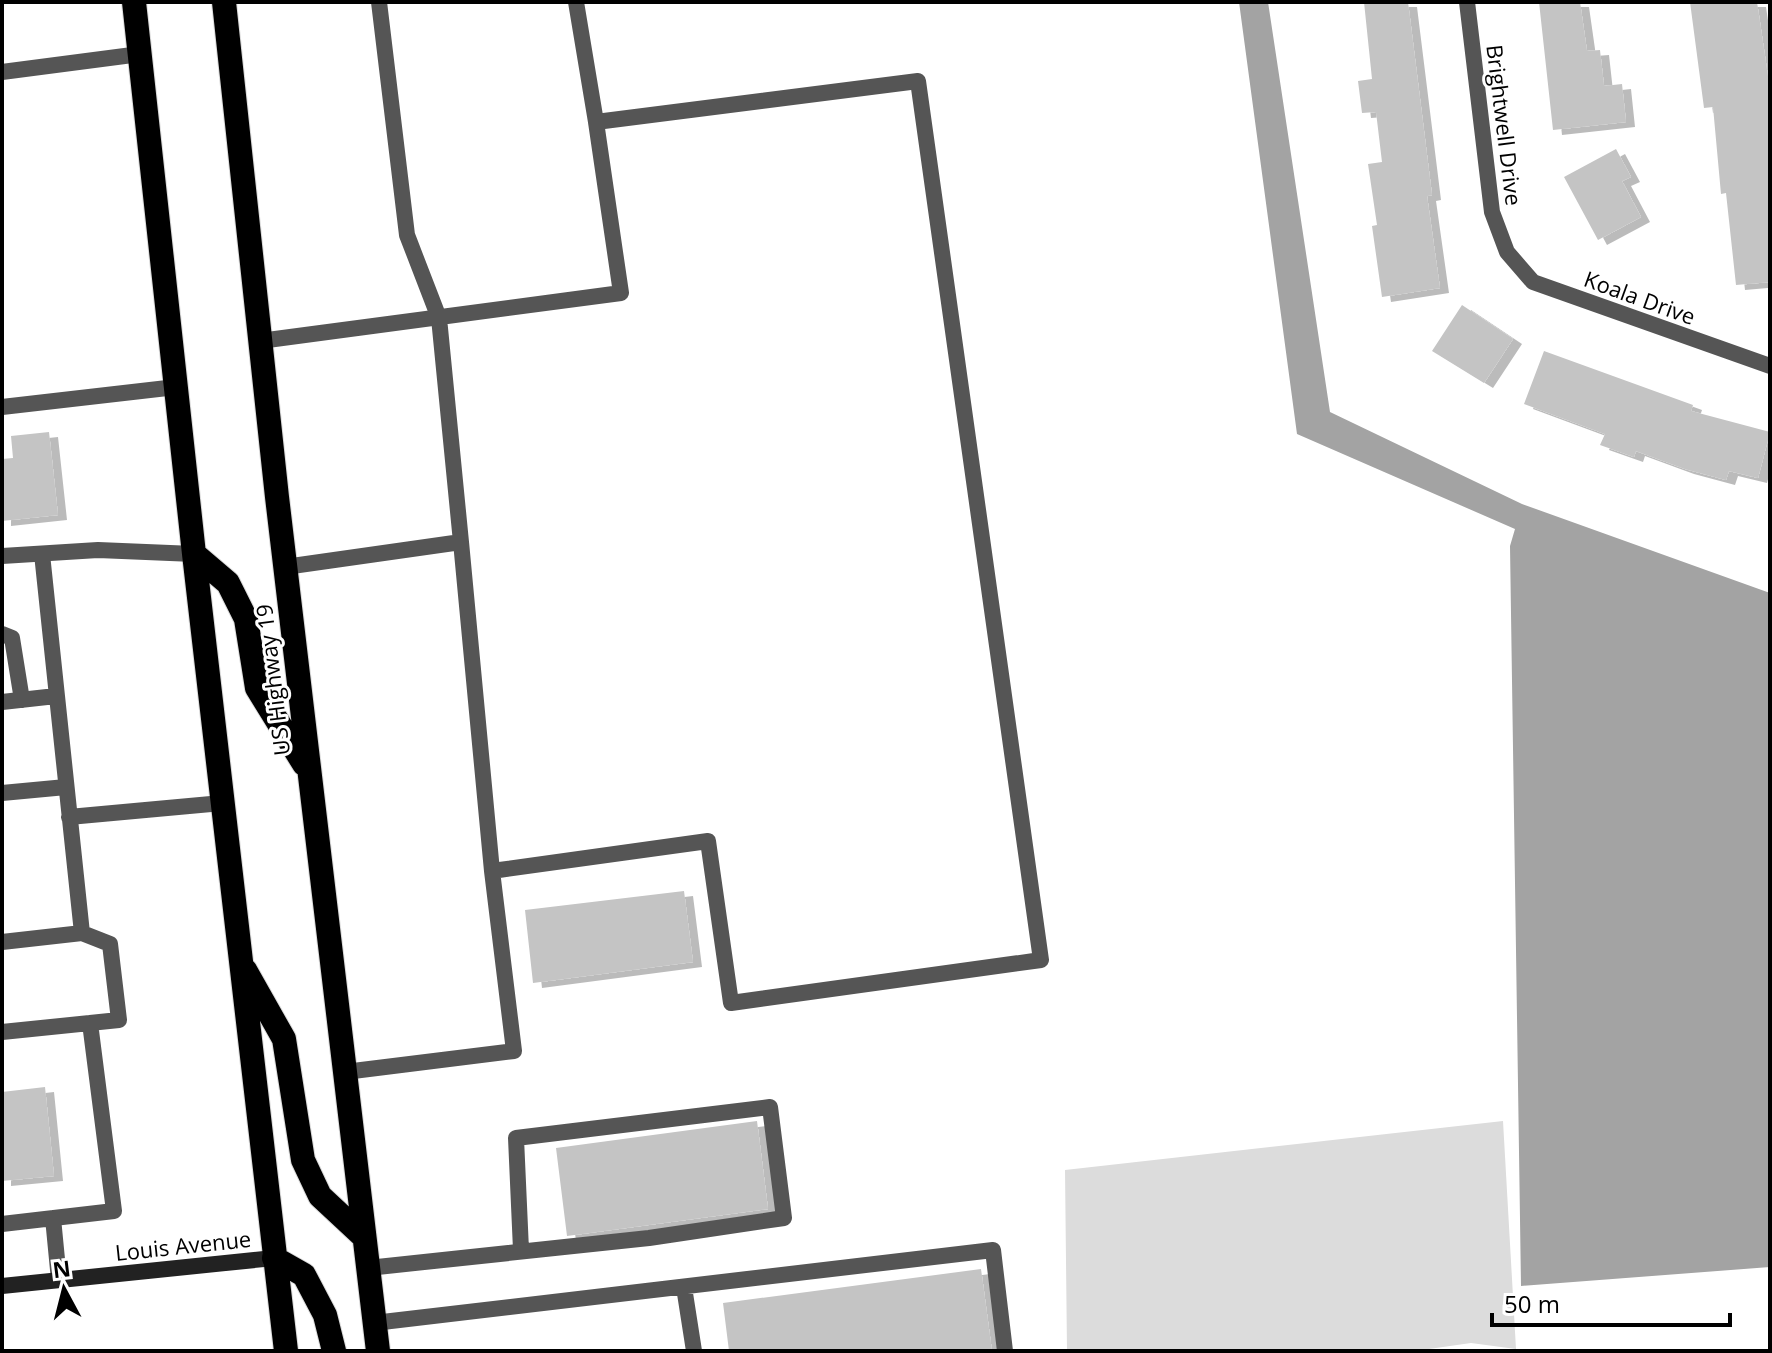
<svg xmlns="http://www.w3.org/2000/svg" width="1772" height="1353" font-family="'Open Sans',sans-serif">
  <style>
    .green { fill: #dcdcdc }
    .water { fill: #a3a3a3 }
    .building { fill: #c4c4c4; filter: url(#shadow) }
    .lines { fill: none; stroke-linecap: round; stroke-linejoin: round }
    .highway-casing { stroke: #dbdbdb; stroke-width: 26 }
    .lane { stroke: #555; stroke-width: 16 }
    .street { stroke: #555; stroke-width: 16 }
    .secondary { stroke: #222; stroke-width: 16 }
    .highway { stroke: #000; stroke-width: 24 }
    .labels { text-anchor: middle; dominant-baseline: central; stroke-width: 6; stroke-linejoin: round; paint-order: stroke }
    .street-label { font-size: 22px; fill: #000; stroke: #fff }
  </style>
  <defs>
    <filter id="shadow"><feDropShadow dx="9" dy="5" stdDeviation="0" flood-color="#0004"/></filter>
  </defs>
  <rect width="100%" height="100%" fill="#fff"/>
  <path class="green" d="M 1503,1121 L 1516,1349 L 1471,1343 L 1415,1351 L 1067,1351 L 1065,1170 Z"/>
  <path class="water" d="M 1239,2 L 1268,2 L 1330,412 L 1522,504 L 1770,593 L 1770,1267 L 1521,1286 L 1510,546 L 1515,529 L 1297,434 Z"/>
  <path class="building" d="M 1364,2 L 1408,2 L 1432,195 L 1427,196 L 1440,288 L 1382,297 L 1372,226 L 1377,225 L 1368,164 L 1382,162 L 1376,112 L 1362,113 L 1358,81 L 1372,79 Z
    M 1539,2 L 1580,2 L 1587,51 L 1600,50 L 1604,86 L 1622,84 L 1626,122 L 1553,130 Z
    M 1690,2 L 1757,2 L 1770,90 L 1770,282 L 1736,285 L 1726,193 L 1721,194 L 1713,107 L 1704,108 Z
    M 1616,149 L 1631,177 L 1622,181 L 1641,217 L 1598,240 L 1564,177 Z
    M 1462,305 L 1513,339 L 1484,383 L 1432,351 Z
    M 1544,351 L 1693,405 L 1691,411 L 1770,432 L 1758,478 L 1729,471 L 1726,480 L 1685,469 L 1636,451 L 1634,457 L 1600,445 L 1605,434 L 1524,404 Z
    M 49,432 L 58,515 L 2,521 L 2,459 L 13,458 L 11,436 Z
    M 684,891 L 693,962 L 533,983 L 525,910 Z
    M 45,1087 L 54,1176 L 2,1181 L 2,1092 Z
    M 757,1121 L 768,1209 L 567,1236 L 556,1148 Z
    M 981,1269 L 992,1351 L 729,1351 L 723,1303 Z"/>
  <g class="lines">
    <defs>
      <path id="highway" d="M 134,2 L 194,554 L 286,1351
        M 224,2 L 277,497 L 378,1351
        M 194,554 L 228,583 L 246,619 L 257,688 L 304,764
        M 245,970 L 284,1039 L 303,1160 L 320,1196 L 364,1237
        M 274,1258 L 304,1275 L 325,1315 L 334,1351"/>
    </defs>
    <use href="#highway" class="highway-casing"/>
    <path class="lane" d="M 576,2 L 596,122
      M 2,72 L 140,54
      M 260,341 L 621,293 L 596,122 L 918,81 L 1041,960 L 731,1003 L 708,841 L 492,871 L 514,1051 L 345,1072
      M 2,407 L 176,387
      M 461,542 L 492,871
      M 42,554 L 82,933
      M 2,556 L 98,550 L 194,554
      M 285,567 L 461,542 L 439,318 L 407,235 L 379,2
      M 2,634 L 12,638 L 22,700
      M 2,702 L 56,696
      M 2,793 L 66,787
      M 69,817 L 222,803
      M 2,942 L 82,933 L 110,944 L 119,1020 L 2,1032
      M 53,1218 L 59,1280
      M 2,1224 L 114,1211 L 90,1023
      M 368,1268 L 649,1238 L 784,1218 L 770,1107 L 516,1138 L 521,1250
      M 684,1287 L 694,1351
      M 374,1323 L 993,1250 L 1005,1351"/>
    <path class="street" d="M 1467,2 L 1492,212 L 1507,252 L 1533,282 L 1770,366"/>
    <path class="secondary" d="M 2,1286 L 274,1258"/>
    <use href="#highway" class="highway"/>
  </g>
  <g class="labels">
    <g class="street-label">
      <text transform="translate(1505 125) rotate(83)">Brightwell Drive</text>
      <text transform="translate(1640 297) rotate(20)">Koala Drive</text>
      <text transform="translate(272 680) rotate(-97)">US Highway 19</text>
      <text transform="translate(183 1245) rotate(-6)">Louis Avenue</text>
    </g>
  </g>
  <rect width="1772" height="1353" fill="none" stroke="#000000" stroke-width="8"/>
  <g transform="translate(64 1289) rotate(353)" stroke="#ffffff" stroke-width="6" paint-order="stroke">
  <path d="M0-6L14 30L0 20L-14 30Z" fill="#000000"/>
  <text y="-12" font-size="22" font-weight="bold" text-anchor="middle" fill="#000000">N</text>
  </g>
  <path d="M1492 1313v12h238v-12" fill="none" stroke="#000000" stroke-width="4"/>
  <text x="1504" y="1313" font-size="24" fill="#000000" stroke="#ffffff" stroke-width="6" paint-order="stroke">50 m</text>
</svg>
